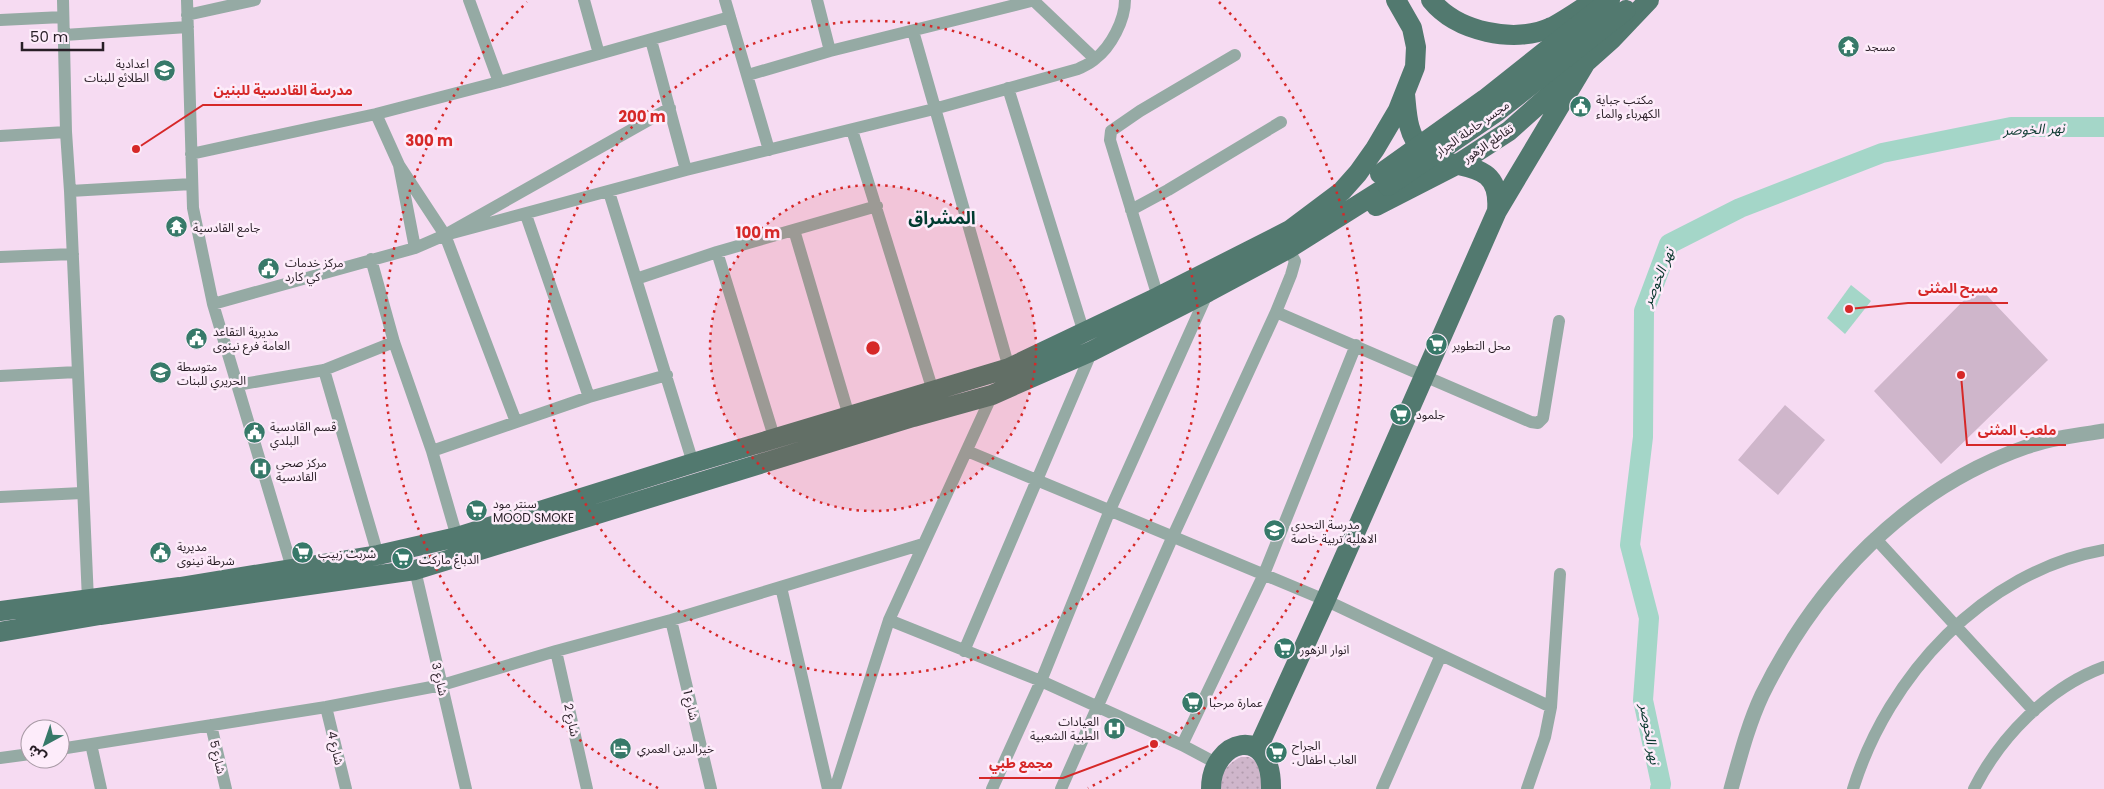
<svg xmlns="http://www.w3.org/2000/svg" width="2104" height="789" font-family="Poppins,'Noto Sans Arabic',sans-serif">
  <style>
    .grass { fill: url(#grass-dots) }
    .pitch { fill: #cfb6cb }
    .water { fill: #a4d6c8 }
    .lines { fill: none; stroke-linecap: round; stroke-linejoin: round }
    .river { stroke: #a4d6c8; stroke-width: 20 }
    .minor { stroke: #95aaa4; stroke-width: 12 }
    .tertiary { stroke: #95aaa4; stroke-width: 15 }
    .primary { stroke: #52796f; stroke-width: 20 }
    .primary-bridge { stroke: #52796f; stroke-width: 20 }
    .ring { fill: none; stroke: #d62828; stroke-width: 2.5; stroke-dasharray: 2.5 5 }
    .labels { text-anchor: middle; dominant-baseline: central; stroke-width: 5; stroke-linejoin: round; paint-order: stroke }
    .poi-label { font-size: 12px; fill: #281e26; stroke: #fdecfa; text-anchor: start }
    .street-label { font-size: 12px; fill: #281e26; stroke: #fdecfa }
    .water-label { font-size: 14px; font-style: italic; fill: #09382e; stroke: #fdecfa }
    .district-label { font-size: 18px; font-weight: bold; fill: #003b30; stroke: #fdecfa }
    .centre { fill: #d62828; stroke: #fdecfa; stroke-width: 2.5 }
    .ring-label { font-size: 15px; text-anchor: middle; font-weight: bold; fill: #d62828; stroke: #fdecfa; stroke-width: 5; stroke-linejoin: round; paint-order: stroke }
    .leader { fill: none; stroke: #d62828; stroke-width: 2 }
    .callout-dot { fill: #d62828; stroke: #fdecfa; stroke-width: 2 }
    .callout-label { font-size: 14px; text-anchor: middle; font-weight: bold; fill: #d62828; stroke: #fdecfa; stroke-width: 5; stroke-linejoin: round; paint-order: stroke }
  </style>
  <defs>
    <pattern id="grass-dots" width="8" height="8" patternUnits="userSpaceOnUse" patternTransform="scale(1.25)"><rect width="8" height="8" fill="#cfb6cb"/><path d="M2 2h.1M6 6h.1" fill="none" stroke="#b29cae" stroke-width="1.8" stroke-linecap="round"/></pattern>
  </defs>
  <rect width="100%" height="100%" fill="#f6dbf2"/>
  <path class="grass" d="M 1241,757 L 1249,757 L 1261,765 L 1264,789 L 1218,789 C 1220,773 1227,764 1241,757 Z"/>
  <path class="pitch" d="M 1978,286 L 2048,360 L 1941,464 L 1874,391 Z
    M 1785,405 L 1825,440 L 1778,495 L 1738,460 Z"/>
  <path class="water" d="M 1851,285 L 1871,301 L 1845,334 L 1827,318 Z"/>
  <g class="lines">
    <path class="river" d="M 1660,789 L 1661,784 L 1643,700 L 1649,618 L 1630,545 L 1643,437 L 1644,311 L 1669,244 L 1740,208 L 1882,153 L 2011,127 L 2104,127"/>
    <path class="minor" d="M 63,0 L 66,132 L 70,191 L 88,600
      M 187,0 L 193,208 L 213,304 L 292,568
      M 469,0 L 499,82
      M 584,0 L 599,54
      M 725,0 L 769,150
      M 817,0 L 830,51
      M 1034,1 L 1095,59
      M 187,15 L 255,0
      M 0,20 L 63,17
      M 913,31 L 1009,368
      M 64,35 L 188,27
      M 651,40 L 686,170
      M 748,75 L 830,51 L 1035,0
      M 1008,88 L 1084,333
      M 376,114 L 399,165 L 415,248
      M 852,130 L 933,391
      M 0,136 L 66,132
      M 191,154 L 376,114 L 499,82 L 730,17
      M 399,165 L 445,235 L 670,108
      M 70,191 L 192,184
      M 609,192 L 693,463
      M 1131,210 L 1168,190 L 1281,122
      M 526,215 L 589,397
      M 794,230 L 849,416
      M 445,235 L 516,422
      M 717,252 L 775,440
      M 0,257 L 73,254
      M 371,259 L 394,342 L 432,451 L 459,544
      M 636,279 L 717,252 L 877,206
      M 1158,297 L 1110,140 L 1111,131 L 1140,111 L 1235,55
      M 213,304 L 415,248 L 445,235 L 686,170 L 934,109 L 1078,69 C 1084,66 1091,63 1095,59 C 1111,47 1125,20 1125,0
      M 1276,312 L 1531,422 L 1538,423 L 1543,418 L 1559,321
      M 324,370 L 378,555
      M 0,376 L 77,372
      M 237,385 L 324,370 L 394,342
      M 432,451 L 589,397 L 667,375
      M 967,451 L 1325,600 L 1551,707
      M 0,497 L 82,493
      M 1875,538 L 2034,711
      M 415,570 L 466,789
      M 781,587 L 828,789
      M 671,620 L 711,789
      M 889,620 L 1041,681 L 1182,745 L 1216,763
      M 556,651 L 587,789
      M 964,651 L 1092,351
      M 326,707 L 346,789
      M 211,725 L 226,789
      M 91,744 L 101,789
      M 1182,745 L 1264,574 L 1356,345
      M 60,749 L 326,707 L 442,685 L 556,651 L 671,620 L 923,544
      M 0,758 L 30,754
      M 835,789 L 889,620 L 992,395
      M 992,789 L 1041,681 L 1110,510 L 1208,292
      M 1061,789 L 1173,536 L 1276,312 L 1291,275 L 1295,261 L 1288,249
      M 1382,789 L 1441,655
      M 1527,789 L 1545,737 L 1551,707 L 1560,574
      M 1853,789 C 1888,676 1984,571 2104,550
      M 1974,789 C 2000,737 2049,687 2104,667"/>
    <path class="tertiary" d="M 1731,789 C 1740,757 1748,725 1762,695 C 1817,583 1906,489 2026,447 C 2051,438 2078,435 2104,431"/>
    <path class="primary" d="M 1431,0 C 1457,32 1514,44 1552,27 C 1567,19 1581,9 1595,0
      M 1405,94 C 1407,113 1407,135 1422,149 C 1449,176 1502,152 1497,211
      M 1376,206 L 1458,164 L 1509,131 L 1611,40 L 1649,0
      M 0,611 L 180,587 L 378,555 L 457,537 L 693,463 L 1009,368 L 1158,297 L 1290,230 L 1342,191 L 1358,173 L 1375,149 L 1398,110 L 1415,67 L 1416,47 L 1412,28 L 1396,0
      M 0,632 L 100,615 L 415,570 L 913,417 L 992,395 L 1092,351 L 1208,292 L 1288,249 L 1388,186
      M 1258,748 L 1325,601 L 1497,211 L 1586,62 C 1590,35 1578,24 1551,27
      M 1211,789 C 1211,739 1272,722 1271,789"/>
    <path class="primary-bridge" d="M 1380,174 L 1485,99 L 1610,0
      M 1388,186 L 1498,111 L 1626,10"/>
  </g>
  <circle cx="873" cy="348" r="163" fill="#d62828" fill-opacity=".12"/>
  <g class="ring">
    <circle cx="873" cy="348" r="163"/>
    <circle cx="873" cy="348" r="327"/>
    <path d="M658 788A490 490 0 0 1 527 2M1219 2A490 490 0 0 1 1088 788"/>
  </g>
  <defs>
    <symbol id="temple-disc" viewBox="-11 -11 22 22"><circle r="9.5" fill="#377969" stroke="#fdecfa"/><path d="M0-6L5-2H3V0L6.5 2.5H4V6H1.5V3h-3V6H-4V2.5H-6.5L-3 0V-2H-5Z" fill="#fff"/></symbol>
    <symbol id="school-disc" viewBox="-11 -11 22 22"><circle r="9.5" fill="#377969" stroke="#fdecfa"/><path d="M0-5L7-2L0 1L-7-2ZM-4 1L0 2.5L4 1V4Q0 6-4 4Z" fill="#fff"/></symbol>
    <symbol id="civic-disc" viewBox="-11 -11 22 22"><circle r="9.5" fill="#377969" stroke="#fdecfa"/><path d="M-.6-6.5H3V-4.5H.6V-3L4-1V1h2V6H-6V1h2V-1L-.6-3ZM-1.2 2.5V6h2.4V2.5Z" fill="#fff"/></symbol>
    <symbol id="supermarket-disc" viewBox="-11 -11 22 22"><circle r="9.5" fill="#377969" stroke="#fdecfa"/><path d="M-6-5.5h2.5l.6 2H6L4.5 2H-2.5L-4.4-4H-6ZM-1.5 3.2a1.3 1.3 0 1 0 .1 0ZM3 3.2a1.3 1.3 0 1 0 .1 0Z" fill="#fff"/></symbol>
    <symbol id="hospital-disc" viewBox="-11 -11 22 22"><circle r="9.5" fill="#377969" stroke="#fdecfa"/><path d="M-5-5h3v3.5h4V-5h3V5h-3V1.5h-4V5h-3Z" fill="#fff"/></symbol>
    <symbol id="hotel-disc" viewBox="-11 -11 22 22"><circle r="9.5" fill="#377969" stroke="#fdecfa"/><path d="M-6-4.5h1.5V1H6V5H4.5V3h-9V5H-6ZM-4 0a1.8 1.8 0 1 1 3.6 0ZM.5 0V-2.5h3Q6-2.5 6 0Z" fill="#fff"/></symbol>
  </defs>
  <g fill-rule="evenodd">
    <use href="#temple-disc" x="1836" y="34" width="25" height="25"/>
    <use href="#school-disc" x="152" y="58" width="25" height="25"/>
    <use href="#civic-disc" x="1568" y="94" width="25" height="25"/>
    <use href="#temple-disc" x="164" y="214" width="25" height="25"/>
    <use href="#civic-disc" x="256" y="256" width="25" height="25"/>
    <use href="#civic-disc" x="184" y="326" width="25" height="25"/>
    <use href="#supermarket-disc" x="1424" y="332" width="25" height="25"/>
    <use href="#school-disc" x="148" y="360" width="25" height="25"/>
    <use href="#supermarket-disc" x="1388" y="402" width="25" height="25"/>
    <use href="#civic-disc" x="242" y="420" width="25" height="25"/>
    <use href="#hospital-disc" x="248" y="456" width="25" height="25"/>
    <use href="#supermarket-disc" x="464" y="498" width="25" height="25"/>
    <use href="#school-disc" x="1262" y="518" width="25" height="25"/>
    <use href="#civic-disc" x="148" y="540" width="25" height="25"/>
    <use href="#supermarket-disc" x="290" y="540" width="25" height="25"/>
    <use href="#supermarket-disc" x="390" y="546" width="25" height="25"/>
    <use href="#supermarket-disc" x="1272" y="636" width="25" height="25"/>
    <use href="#supermarket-disc" x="1180" y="690" width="25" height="25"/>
    <use href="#hospital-disc" x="1102" y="716" width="25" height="25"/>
    <use href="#hotel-disc" x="608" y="736" width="25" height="25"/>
    <use href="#supermarket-disc" x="1264" y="740" width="25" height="25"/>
  </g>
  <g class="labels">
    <g class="poi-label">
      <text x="1865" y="46">مسجد</text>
      <text x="149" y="63" text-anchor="end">اعدادية<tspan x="149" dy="14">الطلائع للبنات</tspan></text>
      <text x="1596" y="99">مكتب جباية<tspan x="1596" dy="14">الكهرباء والماء</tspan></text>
      <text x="193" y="227">جامع القادسية</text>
      <text x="285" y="262">مركز خدمات<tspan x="285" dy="14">كي كارد</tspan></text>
      <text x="213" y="331">مديرية التقاعد<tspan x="213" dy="14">العامة فرع نينوى</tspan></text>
      <text x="1452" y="345">محل التطوير</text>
      <text x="177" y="366">متوسطة<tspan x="177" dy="14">الحريري للبنات</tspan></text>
      <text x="1416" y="414">جلمود</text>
      <text x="270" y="426">قسم القادسية<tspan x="270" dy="14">البلدي</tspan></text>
      <text x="276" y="462">مركز صحي<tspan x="276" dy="14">القادسية</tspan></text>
      <text x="493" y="503">سنتر مود<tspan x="493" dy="14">MOOD SMOKE</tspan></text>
      <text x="1291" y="524">مدرسة التحدي<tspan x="1291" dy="14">الاهلية تربية خاصة</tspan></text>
      <text x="177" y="546">مديرية<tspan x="177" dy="14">شرطة نينوى</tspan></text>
      <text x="318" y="553">شربت زبيب</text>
      <text x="419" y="559">الدباغ ماركت</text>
      <text x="1300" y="649">انوار الزهور</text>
      <text x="1209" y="702">عمارة مرحبا</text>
      <text x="1099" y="721" text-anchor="end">العيادات<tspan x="1099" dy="14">الطبية الشعبية</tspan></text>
      <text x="1292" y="745">الجراح<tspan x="1292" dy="14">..العاب اطفال</tspan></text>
      <text x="637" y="748">خيرالدين العمري</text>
    </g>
    <g class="street-label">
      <text transform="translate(1472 128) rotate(-35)">مجسر حاملة الجرار</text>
      <text transform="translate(1488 143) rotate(-34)">تقاطع الزهور</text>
      <text transform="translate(440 679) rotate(77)">شارع 3</text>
      <text transform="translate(691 705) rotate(77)">شارع 1</text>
      <text transform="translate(572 720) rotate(78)">شارع 2</text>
      <text transform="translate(336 748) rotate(77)">شارع 4</text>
      <text transform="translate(218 757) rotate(77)">شارع 5</text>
    </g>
    <g class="water-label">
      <text transform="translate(2034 129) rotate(-2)">نهر الخوصر</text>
      <text transform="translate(1658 277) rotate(-67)">نهر الخوصر</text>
      <text transform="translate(1650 734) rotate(80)">نهر الخوصر</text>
    </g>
    <g class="district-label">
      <text x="942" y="217">المشراق</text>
    </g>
  </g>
  <circle cx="873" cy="348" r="8" class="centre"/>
  <g class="ring-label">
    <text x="642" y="122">200 m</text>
    <text x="429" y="146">300 m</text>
    <text x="758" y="238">100 m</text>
  </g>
  <path class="leader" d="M136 149L203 105H362M1849 309L1908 303H2008M1961 375L1967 445H2066M1154 744L1063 778H979"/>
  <g class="callout-dot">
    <circle cx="136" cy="149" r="5"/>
    <circle cx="1849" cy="309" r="5"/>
    <circle cx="1961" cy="375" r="5"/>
    <circle cx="1154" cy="744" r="5"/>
  </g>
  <g class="callout-label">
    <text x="283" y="95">مدرسة القادسية للبنين</text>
    <text x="1958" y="293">مسبح المثنى</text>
    <text x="2017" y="435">ملعب المثنى</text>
    <text x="1021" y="768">مجمع طبي</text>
  </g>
  <g transform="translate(45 744) rotate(220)"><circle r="24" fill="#fdecfa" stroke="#a89aa5"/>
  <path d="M0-4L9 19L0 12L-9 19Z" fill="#377969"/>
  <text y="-8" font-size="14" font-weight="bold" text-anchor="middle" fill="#281e26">ش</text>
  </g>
  <path d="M22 42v8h81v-8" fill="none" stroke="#281e26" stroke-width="2.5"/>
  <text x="30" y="42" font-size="15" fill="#281e26" stroke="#fdecfa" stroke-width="4" paint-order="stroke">50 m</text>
</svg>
